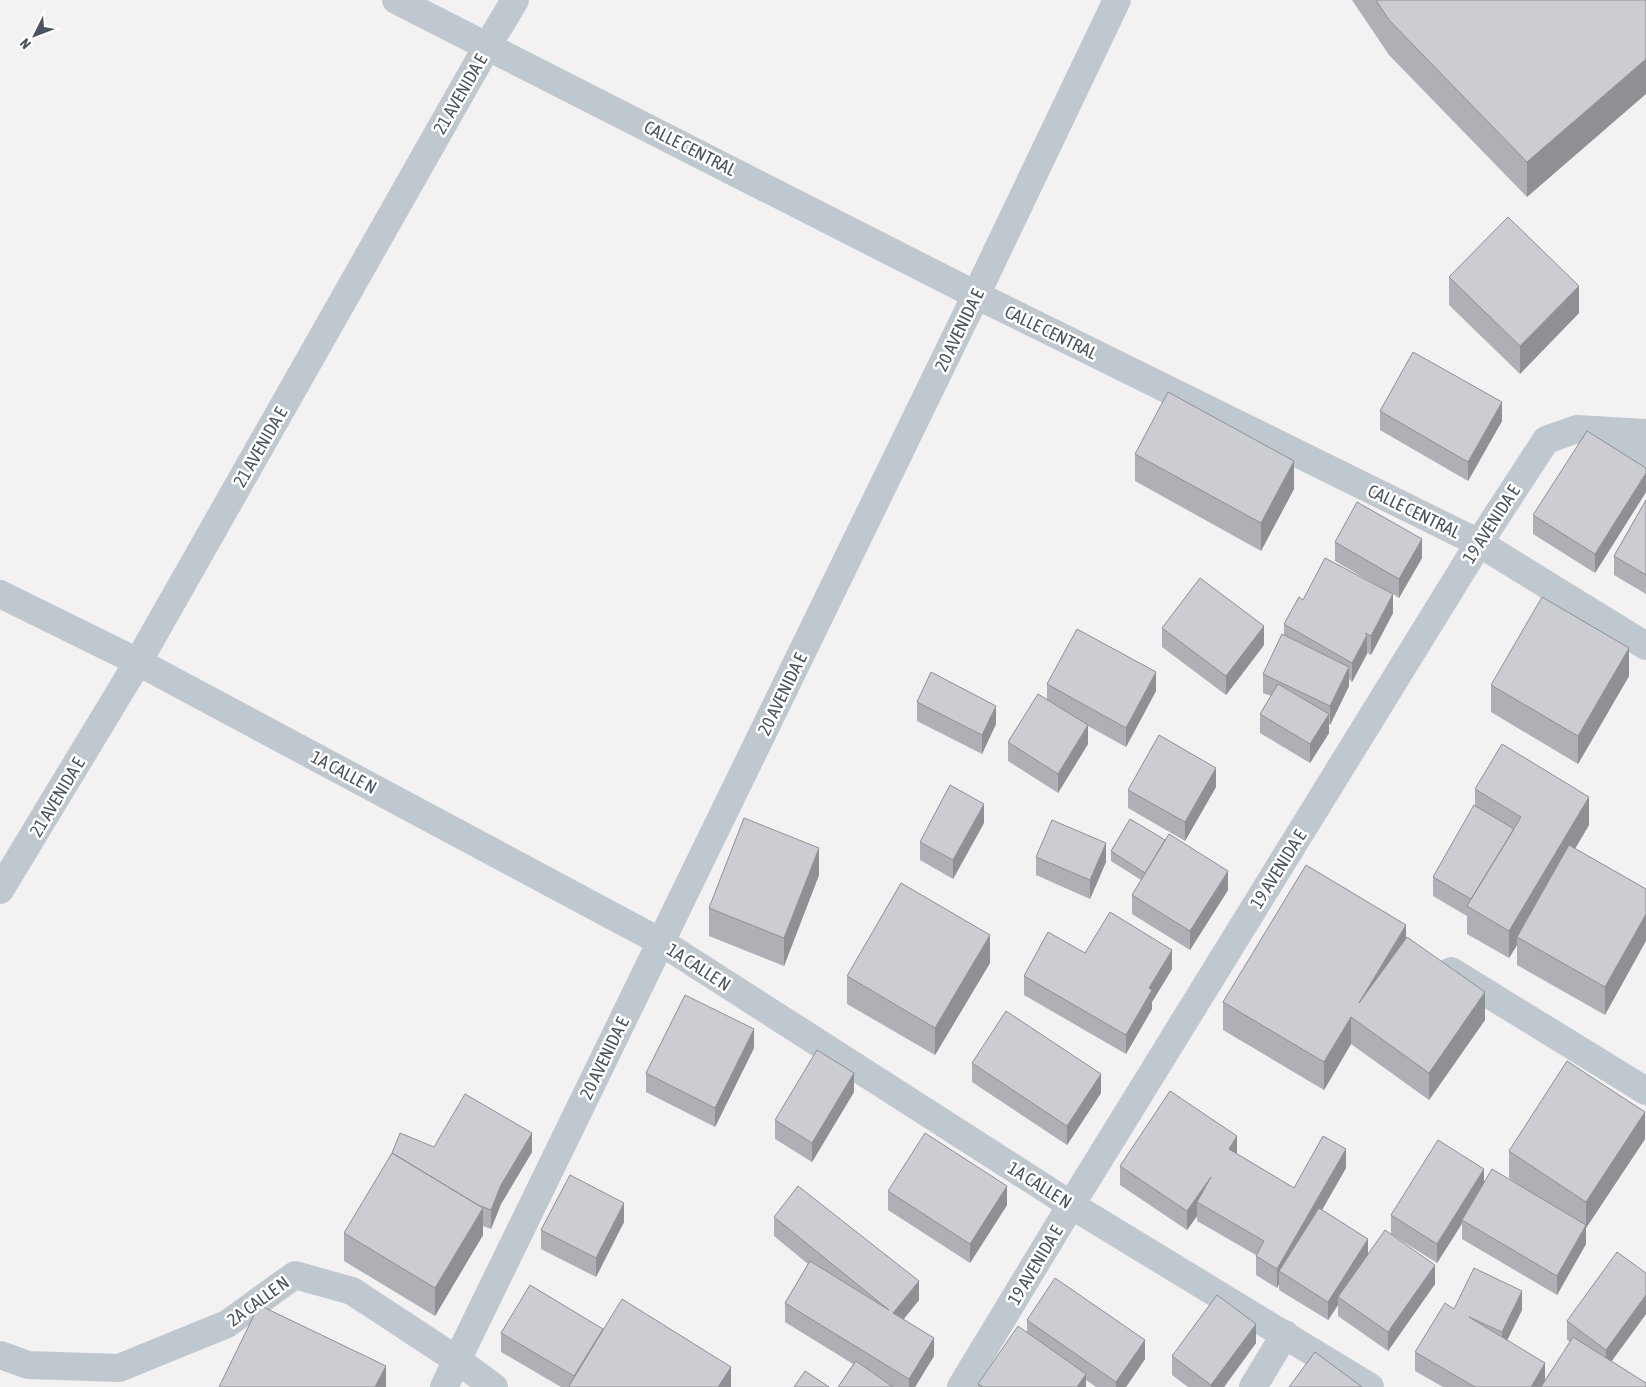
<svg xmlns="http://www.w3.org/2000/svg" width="1646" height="1387" font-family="'Asap Condensed',sans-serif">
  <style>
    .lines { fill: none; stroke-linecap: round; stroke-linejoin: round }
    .minor { stroke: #bfc8cf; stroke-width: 28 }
    .wall { fill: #afb0b5 }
    .shaded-wall { fill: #8e9094 }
    .building { fill: #cbcdd3; stroke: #8e9094 }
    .labels { text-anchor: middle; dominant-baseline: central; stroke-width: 5; stroke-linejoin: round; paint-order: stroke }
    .street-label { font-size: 18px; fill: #49545e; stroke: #fff }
  </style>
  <rect width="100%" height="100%" fill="#f3f1f1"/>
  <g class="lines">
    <path class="minor" d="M 396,0 L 976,295 L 1479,543 L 1646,646
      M 1602,432 L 1646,459
      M 0,594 L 138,662 L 661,942 L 1071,1205 L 1370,1387
      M 0,890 L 138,662 L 488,45 L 515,0
      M 1451,971 L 1646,1091
      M 0,1355 L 28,1365 L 119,1368 L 227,1324 L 295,1275 L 352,1291 L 457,1360 L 494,1387
      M 444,1387 L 976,295 L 1117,0
      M 961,1387 L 1071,1205 L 1479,543 L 1546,440 L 1577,429 L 1646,433
      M 1253,1387 L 1285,1334"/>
  </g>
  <path class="wall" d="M 1352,0 L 1646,0 L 1527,197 L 1389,55 Z
    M 1449,277 L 1579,313 L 1520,374 L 1449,305 Z
    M 1380,411 L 1502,421 L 1468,481 L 1380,430 Z
    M 1135,454 L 1294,489 L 1261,551 L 1135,481 Z
    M 1646,468 L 1646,492 L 1595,573 L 1533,534 L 1533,515 Z
    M 1646,500 L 1646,594 L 1614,575 L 1614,556 Z
    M 1335,542 L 1422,558 L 1399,598 L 1393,594 L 1393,613 L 1371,655 L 1367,653 L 1352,682 L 1349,679 L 1349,686 L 1330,725 L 1329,724 L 1329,733 L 1310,763 L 1260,733 L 1260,714 L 1271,696 L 1263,693 L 1263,674 L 1284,635 L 1284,624 L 1378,586 L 1335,561 Z
    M 1162,628 L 1264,645 L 1226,695 L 1162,647 Z
    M 1629,676 L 1578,764 L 1491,712 L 1491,685 Z
    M 1047,684 L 1156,691 L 1126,747 L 1088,726 L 1088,744 L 1058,793 L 1008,761 L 1008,742 L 1047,699 Z
    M 917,702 L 996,724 L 982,754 L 917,721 Z
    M 1216,787 L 1185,841 L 1128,808 L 1128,790 Z
    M 1475,789 L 1589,825 L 1575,849 L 1646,889 L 1605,1015 L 1517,965 L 1517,945 L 1509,958 L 1467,934 L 1467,916 L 1433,896 L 1433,877 L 1475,806 Z
    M 984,823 L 953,879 L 920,860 L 920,842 Z
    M 1111,851 L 1228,890 L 1190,950 L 1132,914 L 1132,895 L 1141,880 L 1111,861 Z
    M 1036,857 L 1106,862 L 1090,899 L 1036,875 Z
    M 819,875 L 784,966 L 709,936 L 709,908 Z
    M 1406,938 L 1485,1020 L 1429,1100 L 1351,1044 L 1324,1090 L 1223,1030 L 1223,1002 Z
    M 1085,953 L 1172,969 L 1152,1002 L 1152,1009 L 1126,1054 L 1024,995 L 1024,976 Z
    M 990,963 L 935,1055 L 847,1004 L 847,976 Z
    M 754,1048 L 715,1127 L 646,1092 L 646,1073 Z
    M 972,1063 L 1101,1093 L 1067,1145 L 972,1082 Z
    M 854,1092 L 812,1162 L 775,1139 L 775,1120 Z
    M 1645,1139 L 1586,1228 L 1586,1244 L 1557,1295 L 1462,1239 L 1462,1224 L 1437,1263 L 1391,1234 L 1391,1215 L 1484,1182 L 1523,1188 L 1509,1178 L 1509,1151 Z
    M 434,1147 L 532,1152 L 501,1204 L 491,1229 L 483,1226 L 483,1235 L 435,1316 L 344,1261 L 344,1233 Z
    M 1237,1154 L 1294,1188 L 1346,1168 L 1322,1210 L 1368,1254 L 1435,1284 L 1388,1351 L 1338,1316 L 1338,1305 L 1328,1320 L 1279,1290 L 1279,1284 L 1277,1288 L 1256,1275 L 1256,1255 L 1197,1221 L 1197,1216 L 1187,1230 L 1120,1185 L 1120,1166 Z
    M 888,1191 L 1007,1205 L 970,1263 L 888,1210 Z
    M 774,1217 L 919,1300 L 904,1319 L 934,1356 L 915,1387 L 838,1387 L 853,1364 L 785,1322 L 785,1303 L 808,1264 L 774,1236 Z
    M 624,1222 L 596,1277 L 541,1249 L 541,1230 Z
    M 1646,1273 L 1646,1314 L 1611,1361 L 1646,1387 L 1443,1387 L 1415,1371 L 1415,1352 L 1454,1309 L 1522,1310 L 1507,1340 L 1545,1380 L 1570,1342 L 1567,1340 L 1567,1321 Z
    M 1027,1320 L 1145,1359 L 1126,1387 L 1096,1387 L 1086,1380 L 1086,1387 L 978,1387 L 978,1384 L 1027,1332 Z
    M 603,1329 L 731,1387 L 561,1387 L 501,1352 L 501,1333 Z
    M 1256,1343 L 1224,1387 L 1188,1387 L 1172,1375 L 1172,1356 Z"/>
  <path class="shaded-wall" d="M 1646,59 L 1646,94 L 1527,197 L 1527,162 Z
    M 1579,286 L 1579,313 L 1520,374 L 1520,346 Z
    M 1502,402 L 1502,421 L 1468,481 L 1468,462 Z
    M 1294,461 L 1294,489 L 1261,551 L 1261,523 Z
    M 1646,473 L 1646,492 L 1595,573 L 1595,554 Z
    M 1422,539 L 1422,558 L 1399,598 L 1399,579 Z
    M 1393,594 L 1393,613 L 1371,655 L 1371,636 Z
    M 1264,626 L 1264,645 L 1226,695 L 1226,676 Z
    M 1367,635 L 1367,654 L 1352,682 L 1352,663 Z
    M 1629,648 L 1629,676 L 1578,764 L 1578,736 Z
    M 1349,667 L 1349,686 L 1330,725 L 1330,706 Z
    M 1156,672 L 1156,691 L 1126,747 L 1126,728 Z
    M 996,706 L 996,724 L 982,754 L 982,735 Z
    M 1329,714 L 1329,733 L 1310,763 L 1310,744 Z
    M 1088,725 L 1088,744 L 1058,793 L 1058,774 Z
    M 1216,768 L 1216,787 L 1185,841 L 1185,822 Z
    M 1589,797 L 1589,825 L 1521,939 L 1517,937 L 1517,945 L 1509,958 L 1509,931 Z
    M 984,804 L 984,823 L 953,879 L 953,860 Z
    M 1106,843 L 1106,862 L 1090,899 L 1090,880 Z
    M 819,848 L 819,875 L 784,966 L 784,938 Z
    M 1228,871 L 1228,890 L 1190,950 L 1190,931 Z
    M 1646,914 L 1646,941 L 1605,1015 L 1605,987 Z
    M 1406,925 L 1406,953 L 1359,1003 Z
    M 990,935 L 990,963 L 935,1055 L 935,1028 Z
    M 1172,950 L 1172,969 L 1152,1002 L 1152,1009 L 1126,1054 L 1126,1035 L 1149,988 Z
    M 1485,992 L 1485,1020 L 1429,1100 L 1429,1073 Z
    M 1351,1017 L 1351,1044 L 1324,1090 L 1324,1062 Z
    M 754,1029 L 754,1048 L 715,1127 L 715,1108 Z
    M 854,1073 L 854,1092 L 812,1162 L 812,1143 Z
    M 1101,1074 L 1101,1093 L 1067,1145 L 1067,1126 Z
    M 1645,1112 L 1645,1139 L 1586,1228 L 1586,1244 L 1557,1295 L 1557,1276 L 1586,1226 L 1586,1202 Z
    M 532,1133 L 532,1152 L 501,1204 L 491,1229 L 491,1210 L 501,1185 Z
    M 1237,1136 L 1237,1155 L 1229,1149 Z
    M 1346,1149 L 1346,1168 L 1285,1274 L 1279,1271 L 1279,1284 L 1277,1288 L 1277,1269 Z
    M 1484,1169 L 1484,1188 L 1462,1220 L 1462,1223 L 1437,1263 L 1437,1244 Z
    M 1211,1177 L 1197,1202 L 1197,1216 L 1187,1230 L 1187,1211 Z
    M 1007,1186 L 1007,1205 L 970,1263 L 970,1244 Z
    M 624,1203 L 624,1222 L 596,1277 L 596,1258 Z
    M 483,1208 L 483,1235 L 435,1316 L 435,1288 Z
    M 1368,1239 L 1368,1258 L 1338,1297 L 1338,1305 L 1328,1320 L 1328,1302 Z
    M 1435,1265 L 1435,1284 L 1388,1351 L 1388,1332 Z
    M 919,1281 L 919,1300 L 893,1332 L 893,1313 Z
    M 1522,1291 L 1522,1310 L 1502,1351 L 1502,1332 Z
    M 1646,1295 L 1646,1314 L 1606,1369 L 1606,1350 Z
    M 1256,1324 L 1256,1343 L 1224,1387 L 1211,1387 L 1211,1385 Z
    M 934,1338 L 934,1356 L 915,1387 L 909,1387 L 909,1379 Z
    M 1145,1340 L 1145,1359 L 1126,1387 L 1116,1387 L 1116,1382 Z
    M 1545,1363 L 1545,1382 L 1542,1387 L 1531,1387 Z
    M 386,1366 L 386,1387 L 375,1387 Z
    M 731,1367 L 731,1387 L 718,1387 Z
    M 1086,1374 L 1086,1387 L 1077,1387 Z"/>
  <path class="building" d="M 1376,0 L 1646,0 L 1646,59 L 1527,162 L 1389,20 Z
    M 1508,217 L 1579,286 L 1520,346 L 1449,277 Z
    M 1413,352 L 1502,402 L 1468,462 L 1380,411 Z
    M 1168,392 L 1294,461 L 1261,523 L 1135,454 Z
    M 1587,431 L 1646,468 L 1646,473 L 1595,554 L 1533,515 Z
    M 1646,500 L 1646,575 L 1614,556 Z
    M 1357,502 L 1422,539 L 1399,579 L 1335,542 Z
    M 1325,558 L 1393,594 L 1371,636 L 1365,633 L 1367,635 L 1352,663 L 1284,624 L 1299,597 L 1303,600 Z
    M 1200,578 L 1264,626 L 1226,676 L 1162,628 Z
    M 1542,597 L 1629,648 L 1578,736 L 1491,685 Z
    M 1077,629 L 1156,672 L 1126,728 L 1047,684 Z
    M 1282,634 L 1349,667 L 1330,706 L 1263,674 Z
    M 931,672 L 996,706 L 982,735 L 917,702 Z
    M 1278,684 L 1329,714 L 1310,744 L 1260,714 Z
    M 1038,694 L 1088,725 L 1058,774 L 1008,742 Z
    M 1159,735 L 1216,768 L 1185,822 L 1128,790 Z
    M 1502,744 L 1589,797 L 1509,931 L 1467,906 L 1521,817 L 1475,789 Z
    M 950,785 L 984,804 L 953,860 L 920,842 Z
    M 1474,805 L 1514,829 L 1471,899 L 1433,877 Z
    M 744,818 L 819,848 L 784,938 L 709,908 Z
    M 1130,819 L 1165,840 L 1145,873 L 1111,851 Z
    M 1052,820 L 1106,843 L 1090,880 L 1036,857 Z
    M 1169,834 L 1228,871 L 1190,931 L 1132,895 Z
    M 1569,845 L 1646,889 L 1646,914 L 1605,987 L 1517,937 Z
    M 1306,865 L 1406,925 L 1359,1003 L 1407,937 L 1485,992 L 1429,1073 L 1351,1017 L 1324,1062 L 1223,1002 Z
    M 901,883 L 990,935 L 935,1028 L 847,976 Z
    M 1110,912 L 1172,950 L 1149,988 L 1152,990 L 1126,1035 L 1024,976 L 1048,932 L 1085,953 Z
    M 685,995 L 754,1029 L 715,1108 L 646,1073 Z
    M 1006,1011 L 1101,1074 L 1067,1126 L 972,1063 Z
    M 817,1050 L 854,1073 L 812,1143 L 775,1120 Z
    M 1567,1061 L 1645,1112 L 1586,1202 L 1509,1151 Z
    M 1170,1091 L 1237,1136 L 1229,1149 L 1294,1188 L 1323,1136 L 1346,1149 L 1277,1269 L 1256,1256 L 1264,1241 L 1197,1202 L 1211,1177 L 1187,1211 L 1120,1166 Z
    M 465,1094 L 532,1133 L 501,1185 L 491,1210 L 478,1205 L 392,1153 L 400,1133 L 434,1147 Z
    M 925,1133 L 1007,1186 L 970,1244 L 888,1191 Z
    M 1438,1140 L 1484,1169 L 1437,1244 L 1391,1215 Z
    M 392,1153 L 483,1208 L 435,1288 L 344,1233 Z
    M 1492,1169 L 1586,1225 L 1557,1276 L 1462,1220 Z
    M 570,1175 L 624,1203 L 596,1258 L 541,1230 Z
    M 798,1186 L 919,1281 L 893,1313 L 934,1338 L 909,1379 L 785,1303 L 810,1261 L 889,1310 L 774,1217 Z
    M 1319,1208 L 1368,1239 L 1328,1302 L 1279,1271 Z
    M 1385,1230 L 1435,1265 L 1388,1332 L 1338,1297 Z
    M 1617,1252 L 1646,1273 L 1646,1295 L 1606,1350 L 1567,1321 Z
    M 1474,1268 L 1522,1291 L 1502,1332 L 1469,1317 L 1545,1363 L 1531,1387 L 1475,1387 L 1415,1352 L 1445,1303 L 1454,1309 Z
    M 1055,1278 L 1145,1340 L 1116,1382 L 1027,1320 Z
    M 530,1285 L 603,1329 L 574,1376 L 501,1333 Z
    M 1217,1295 L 1256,1324 L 1211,1385 L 1172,1356 Z
    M 622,1299 L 731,1367 L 718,1387 L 570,1387 L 569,1386 Z
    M 259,1305 L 386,1366 L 375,1387 L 219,1387 Z
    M 1018,1326 L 1086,1374 L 1077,1387 L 983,1387 L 978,1384 Z
    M 1573,1337 L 1646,1383 L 1646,1387 L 1541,1387 Z
    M 1315,1352 L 1362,1387 L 1289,1387 Z
    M 856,1361 L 893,1387 L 838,1387 Z
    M 805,1371 L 829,1387 L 794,1387 Z"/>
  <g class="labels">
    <g class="street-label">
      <text transform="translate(460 94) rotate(-60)">21 AVENIDA E</text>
      <text transform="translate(690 148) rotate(27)">CALLE CENTRAL</text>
      <text transform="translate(959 330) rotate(-64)">20 AVENIDA E</text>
      <text transform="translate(1051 332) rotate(26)">CALLE CENTRAL</text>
      <text transform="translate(260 447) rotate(-60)">21 AVENIDA E</text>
      <text transform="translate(1414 511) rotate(26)">CALLE CENTRAL</text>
      <text transform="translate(1491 524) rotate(-57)">19 AVENIDA E</text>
      <text transform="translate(782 694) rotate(-64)">20 AVENIDA E</text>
      <text transform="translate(344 772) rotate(28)">1A CALLE N</text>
      <text transform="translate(57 797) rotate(-59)">21 AVENIDA E</text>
      <text transform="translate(1278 869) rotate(-58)">19 AVENIDA E</text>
      <text transform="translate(699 967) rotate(33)">1A CALLE N</text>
      <text transform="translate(604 1058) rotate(-64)">20 AVENIDA E</text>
      <text transform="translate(1040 1185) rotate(32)">1A CALLE N</text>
      <text transform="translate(1035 1265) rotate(-59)">19 AVENIDA E</text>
      <text transform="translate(258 1301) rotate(-36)">2A CALLE N</text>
    </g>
  </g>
  <g transform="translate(35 35) rotate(228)" stroke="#ffffff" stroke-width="4" paint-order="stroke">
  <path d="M0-4L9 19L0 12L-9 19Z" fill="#49545e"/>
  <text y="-8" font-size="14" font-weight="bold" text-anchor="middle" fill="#49545e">N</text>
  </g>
</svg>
